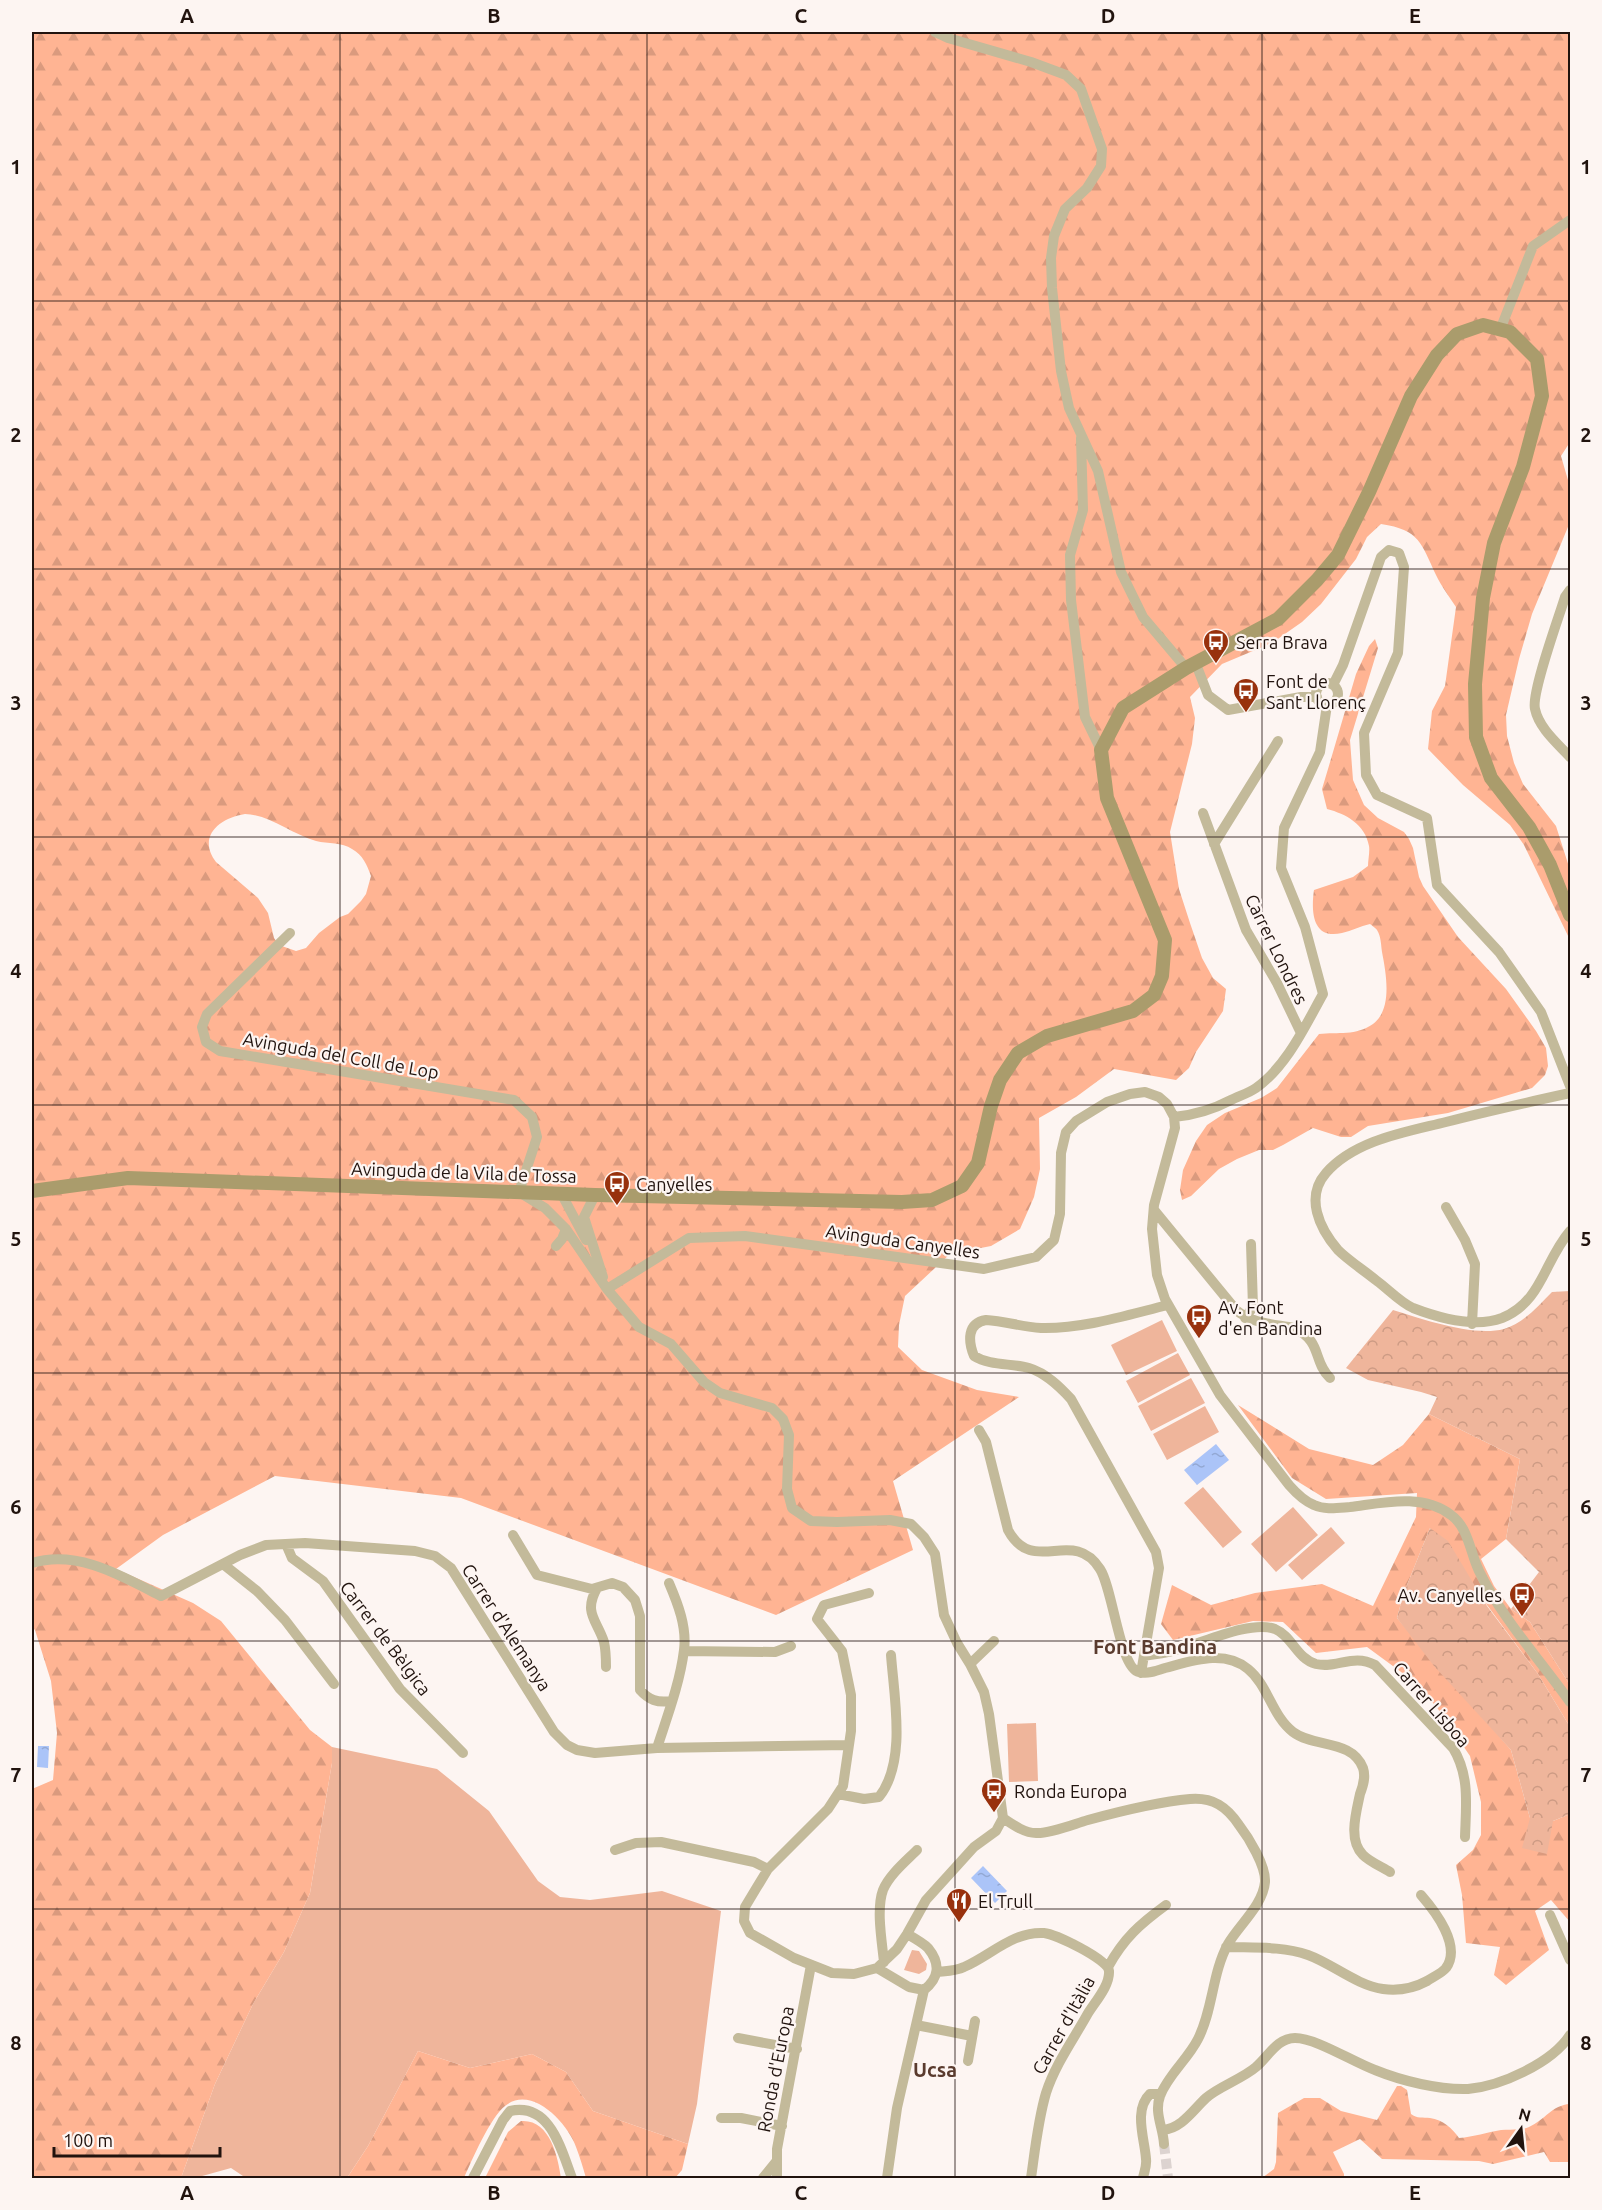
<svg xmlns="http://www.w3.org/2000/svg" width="1602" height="2210" font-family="Ubuntu,sans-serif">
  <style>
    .grass { fill: #efb59b }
    .forest { fill: url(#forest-firs); fill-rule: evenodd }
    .park { fill: url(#park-crowns) }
    .water { fill: url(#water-ripples) }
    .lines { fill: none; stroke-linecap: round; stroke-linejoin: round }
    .minor-tunnel { stroke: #dcd3d0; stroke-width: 10; stroke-dasharray: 10 5; stroke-linecap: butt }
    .minor { stroke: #c3ba9a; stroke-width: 10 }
    .secondary { stroke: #aa9c6c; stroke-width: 14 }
    .grid { fill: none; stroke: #21130e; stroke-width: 1.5; stroke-opacity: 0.55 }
    .labels { text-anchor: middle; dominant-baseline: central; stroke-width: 4.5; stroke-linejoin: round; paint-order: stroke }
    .poi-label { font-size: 18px; fill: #21130e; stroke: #fdf5f2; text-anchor: start }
    .street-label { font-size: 18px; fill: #21130e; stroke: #fdf5f2 }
    .neighbourhood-label { font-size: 20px; font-weight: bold; fill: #5a3b2e; stroke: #fdf5f2 }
    .neatline { fill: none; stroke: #21130e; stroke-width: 2 }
    .grid-label { font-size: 20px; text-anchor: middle; font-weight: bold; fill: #21130e }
  </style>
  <defs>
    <pattern id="forest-firs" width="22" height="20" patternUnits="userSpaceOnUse" patternTransform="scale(1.5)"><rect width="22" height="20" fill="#ffb493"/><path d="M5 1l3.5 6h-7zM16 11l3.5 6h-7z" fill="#da9a7e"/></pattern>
    <pattern id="park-crowns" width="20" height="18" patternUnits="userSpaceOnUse" patternTransform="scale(1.5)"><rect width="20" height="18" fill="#efb59b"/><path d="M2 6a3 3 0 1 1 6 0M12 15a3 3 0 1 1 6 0" fill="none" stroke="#cd9b84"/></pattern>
    <pattern id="water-ripples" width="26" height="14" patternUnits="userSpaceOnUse" patternTransform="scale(1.5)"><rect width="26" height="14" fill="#abc4f8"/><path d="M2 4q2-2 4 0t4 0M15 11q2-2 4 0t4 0" fill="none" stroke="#93a8d3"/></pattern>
  </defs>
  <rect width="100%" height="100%" fill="#fdf5f2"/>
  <path class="grass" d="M 1162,1320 L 1177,1351 L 1126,1375 L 1111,1345 Z
    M 1178,1353 L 1190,1375 L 1138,1403 L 1126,1381 Z
    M 1191,1378 L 1205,1403 L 1151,1431 L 1138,1406 Z
    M 1205,1406 L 1219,1432 L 1167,1460 L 1153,1434 Z
    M 1203,1487 L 1242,1532 L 1223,1548 L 1184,1503 Z
    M 1293,1507 L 1318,1535 L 1276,1572 L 1251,1544 Z
    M 1331,1527 L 1345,1543 L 1302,1580 L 1288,1565 Z
    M 1036,1723 L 1038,1781 L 1009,1782 L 1007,1724 Z
    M 332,1747 L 437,1769 L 489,1811 L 538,1881 L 560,1897 L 590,1900 L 662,1891 L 721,1911 L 697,2104 L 688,2144 L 593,2111 L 566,2072 L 532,2054 L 470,2068 L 418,2051 L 368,2146 L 347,2178 L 246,2178 L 231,2168 L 195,2178 L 181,2178 L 215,2084 L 253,2004 L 284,1952 L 310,1893 L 332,1763 Z
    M 912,1950 L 919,1951 L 927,1964 L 926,1970 L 919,1974 L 904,1970 Z"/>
  <path class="forest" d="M 32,32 L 1570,32 L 1570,442 L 1561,456 L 1570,487 L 1570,522 L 1532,614 L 1519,659 L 1506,715 L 1507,736 L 1514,763 L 1523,784 L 1556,826 L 1570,870 L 1570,940 L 1524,845 L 1510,825 L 1463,785 L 1428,749 L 1432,711 L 1445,686 L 1456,607 C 1449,596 1441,586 1436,575 C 1421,543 1420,530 1381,524 L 1367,537 L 1356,559 L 1321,604 L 1302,622 L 1272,643 L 1222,664 L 1190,697 L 1195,718 L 1192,744 L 1170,832 L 1179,889 L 1190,923 L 1202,958 L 1213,978 L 1226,989 L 1223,1011 L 1196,1052 L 1189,1068 L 1176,1080 L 1114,1069 L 1076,1097 L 1039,1118 L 1040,1169 L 1034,1197 L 1020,1229 L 991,1246 L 950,1254 L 905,1296 L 899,1325 L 898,1347 L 922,1370 L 977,1390 L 1019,1397 L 893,1481 L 913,1550 L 776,1615 L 461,1498 L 275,1476 L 163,1535 L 116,1569 L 193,1603 L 221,1621 L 310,1730 L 332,1747 L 332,1763 L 310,1893 L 284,1952 L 253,2004 L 215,2084 L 181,2178 L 32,2178 L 32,1789 L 53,1780 L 57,1733 L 51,1681 L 35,1630 L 32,1627 ZM 245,814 C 270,815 291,834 316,841 C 328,844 342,842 352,849 C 363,855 367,865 371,876 L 366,894 L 361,901 L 348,914 L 340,917 L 319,933 L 306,948 L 296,951 L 279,945 L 274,938 L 268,913 L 258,898 L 216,862 C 197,837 219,818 245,814 Z
    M 1375,639 L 1378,648 L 1350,740 L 1353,780 L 1364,805 L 1378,818 L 1404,832 L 1409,839 L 1413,848 L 1419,877 L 1423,886 L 1458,937 L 1506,989 L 1536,1031 L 1546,1048 L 1548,1066 L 1545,1075 L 1532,1088 L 1448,1113 L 1368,1126 L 1351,1137 L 1341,1137 L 1313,1128 L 1283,1145 L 1273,1150 L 1259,1150 L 1237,1159 L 1219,1169 L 1191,1196 L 1182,1200 L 1180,1190 L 1183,1170 L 1196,1141 L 1207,1125 L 1225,1113 L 1261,1098 L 1277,1088 L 1319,1034 C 1338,1032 1356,1036 1373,1024 C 1393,1009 1386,973 1382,952 C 1381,945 1381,936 1377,930 C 1377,929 1370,924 1370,924 C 1360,926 1352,931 1342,933 C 1312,940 1311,911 1314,890 L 1353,877 L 1368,866 C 1368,860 1370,851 1369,846 C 1365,824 1346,814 1327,809 L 1322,789 L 1328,769 L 1356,674 L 1369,646 Z
    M 1238,1405 L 1309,1449 L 1373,1465 L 1403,1445 L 1429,1414 L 1520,1459 L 1506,1539 L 1481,1559 L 1494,1586 L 1511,1609 L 1530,1622 L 1570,1685 L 1570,1727 L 1538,1674 L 1430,1528 L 1403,1595 L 1397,1618 L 1511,1750 L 1530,1818 L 1553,1821 L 1570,1814 L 1570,1922 L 1551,1900 L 1535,1911 L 1549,1950 L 1506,1985 L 1494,1975 L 1500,1947 L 1466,1943 L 1462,1895 L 1456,1865 L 1473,1850 L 1481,1835 L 1481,1802 L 1470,1756 L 1438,1709 L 1416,1683 L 1367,1647 L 1316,1653 L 1283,1622 L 1253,1621 L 1173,1640 L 1161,1624 L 1172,1585 L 1211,1605 L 1255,1593 L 1322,1584 L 1373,1606 L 1416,1517 L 1417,1493 L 1326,1499 L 1292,1478 Z
    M 418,2051 L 470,2068 L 532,2054 L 566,2072 L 593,2111 L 688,2144 L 682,2170 L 675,2178 L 586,2178 C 583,2168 580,2157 576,2147 C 568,2124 532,2084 505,2106 C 490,2118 472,2160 464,2178 L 347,2178 L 368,2146 Z
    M 1397,2086 L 1401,2086 L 1407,2090 L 1411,2114 C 1417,2119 1423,2117 1430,2118 C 1443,2120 1452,2128 1459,2138 C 1474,2137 1487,2132 1501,2130 C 1511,2129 1519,2131 1529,2127 C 1545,2120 1552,2105 1570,2104 L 1570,2162 L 1550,2162 L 1544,2152 L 1493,2164 L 1479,2161 L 1382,2159 L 1360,2139 L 1333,2152 L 1344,2174 L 1344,2178 L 1262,2178 L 1274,2169 L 1276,2162 L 1278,2113 L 1304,2098 L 1320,2098 L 1341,2111 L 1377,2120 Z
    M 521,2121 C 550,2119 558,2157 561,2178 L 485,2178 L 508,2132 Z"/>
  <path class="park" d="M 1570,1291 L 1570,1685 L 1530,1622 L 1511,1609 L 1539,1572 L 1506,1539 L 1520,1459 L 1429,1414 L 1437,1397 L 1421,1392 L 1368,1380 L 1346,1368 L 1393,1310 C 1423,1319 1472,1337 1504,1329 C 1524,1323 1538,1306 1552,1292 Z
    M 1430,1528 L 1448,1541 L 1487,1606 L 1538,1674 L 1570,1727 L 1570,1814 L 1553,1821 L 1547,1854 L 1522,1848 L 1530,1818 L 1511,1750 L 1434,1666 L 1397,1618 L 1403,1595 Z"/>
  <path class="water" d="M 1216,1444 L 1229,1460 L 1197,1485 L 1184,1470 Z
    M 38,1746 L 49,1746 L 48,1768 L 37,1767 Z
    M 983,1866 L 1007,1891 L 995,1903 L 971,1878 Z"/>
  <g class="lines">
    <path class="minor-tunnel" d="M 1164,2144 L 1168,2178"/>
    <path class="minor" d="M 935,32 L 948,38 L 1031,62 L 1066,75 L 1081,89 L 1102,149 L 1101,166 L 1087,188 L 1065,209 L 1054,236 L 1051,258 L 1052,288 L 1061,371 L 1069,408 L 1098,471 L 1121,572 L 1143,617 L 1186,668
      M 1500,330 L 1533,246 L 1570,220
      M 1081,438 L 1083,510 L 1070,555 L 1071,600 L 1085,717 L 1101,750
      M 1570,590 L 1565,597 C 1559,617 1531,693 1535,709 C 1539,728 1557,743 1570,757
      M 1196,664 L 1208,695 L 1228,710 L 1301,697 L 1317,697
      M1316 694a11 11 0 1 1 22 0a11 11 0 1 1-22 0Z
      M 1333,685 L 1343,665 L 1381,557 L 1389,550 L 1399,553 L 1404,567 L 1398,653 L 1364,733 L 1366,775 L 1377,795 L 1427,818 L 1437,885 L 1499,952 L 1541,1012 L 1570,1086
      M 1203,813 L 1246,930 L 1277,983 L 1301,1033
      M 1214,844 L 1278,741
      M 290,933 L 207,1014 L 202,1027 L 206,1042 L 220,1051 L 514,1100 L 532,1117 L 537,1137 L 519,1192 L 545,1208 L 566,1229 L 607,1289 L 639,1327 L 671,1344 L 704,1382 L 720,1393 L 772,1408 L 783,1419 L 789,1435 L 787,1489 L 792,1508 L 811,1521 L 837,1522 L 890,1520 L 911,1524 L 924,1537 L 935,1554 L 944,1615 L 957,1643 L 970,1664 L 984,1692 L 989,1714 L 1003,1818
      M 1570,1093 C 1529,1102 1488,1111 1446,1122 C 1406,1132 1355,1140 1326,1173 C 1305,1197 1319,1228 1338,1250 C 1349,1261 1365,1271 1377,1281 C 1388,1289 1401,1303 1413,1308 C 1439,1318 1475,1328 1502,1318 C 1542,1302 1544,1261 1570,1231
      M 1174,1117 C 1195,1115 1212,1110 1231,1100 C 1239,1096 1249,1093 1256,1088 C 1287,1066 1305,1026 1323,994 L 1305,927 L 1281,868 L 1284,828 L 1320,752 L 1327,705
      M 561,1193 L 586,1240
      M 595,1195 L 584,1217 L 603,1277
      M 1446,1207 L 1465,1240 L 1475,1264 L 1472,1324
      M 1154,1210 L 1236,1310 C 1252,1324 1274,1324 1294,1328 C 1323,1342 1312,1360 1330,1378
      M 556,1246 L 562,1239 L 566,1229
      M 607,1289 L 689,1238 L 745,1236 L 984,1269 L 1036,1257 L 1054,1240 L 1060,1214 L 1061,1153 L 1066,1132 L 1076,1121 L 1107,1102 L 1130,1094 L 1145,1092 L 1159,1097 L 1167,1104 L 1174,1117 L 1175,1128 L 1154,1205 L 1152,1229 L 1157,1275 L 1165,1299 L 1220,1395 L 1289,1485 C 1296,1493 1304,1501 1314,1505 C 1325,1510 1337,1508 1350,1507 C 1383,1503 1422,1493 1451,1515 C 1469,1528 1470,1553 1479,1571 C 1501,1617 1541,1661 1570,1702
      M 1245,1318 L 1253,1307 L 1251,1244
      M 979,1430 L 986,1442 L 1008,1530 C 1033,1577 1073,1526 1100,1569 C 1113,1589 1120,1669 1139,1672 C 1148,1674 1156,1671 1165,1668 C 1192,1661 1224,1649 1248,1669 C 1268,1685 1272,1716 1293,1732 C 1314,1748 1352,1739 1363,1768 C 1366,1777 1363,1786 1360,1794 C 1356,1813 1348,1840 1363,1855 C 1370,1862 1382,1867 1390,1872
      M 513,1535 L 537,1575 L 592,1589 L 612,1583 L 623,1587 L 635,1600 L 640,1616 L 640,1690 C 649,1700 657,1703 671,1701
      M 286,1544 L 292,1558 L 323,1581 L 400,1689 L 463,1753
      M 32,1563 C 77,1549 122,1576 161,1596 L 240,1555 L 266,1545 L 305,1543 L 415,1551 L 435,1556 L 451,1568 L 554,1732 L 567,1745 L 577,1750 L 595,1753 L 657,1748 L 849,1745
      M 223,1564 L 257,1591 L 285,1620 L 334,1684
      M 597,1588 C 583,1613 597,1620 604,1642 C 606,1651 606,1658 606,1667
      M 869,1593 L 824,1605 L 817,1619 L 842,1651 L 851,1695 L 851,1731 L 843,1786 L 828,1809 L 768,1869 L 757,1887 L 745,1907 L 744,1921 L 750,1933 L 794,1958 L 832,1973 L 854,1974 L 877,1968 L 897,1949 L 907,1934 L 926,1900 L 974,1847 L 996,1831 L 1003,1818 C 1012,1824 1024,1833 1036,1833 C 1050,1834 1074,1824 1088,1820 C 1121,1811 1156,1802 1190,1799 C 1213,1797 1227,1807 1239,1825 C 1249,1838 1266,1866 1265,1882 C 1263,1905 1239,1925 1228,1944 C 1212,1973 1213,2010 1198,2039 C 1188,2059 1168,2075 1160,2096 C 1154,2113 1163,2127 1164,2144
      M 684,1651 L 775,1652 L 791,1646
      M 1144,1656 C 1156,1654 1168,1653 1180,1649 C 1205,1642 1251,1620 1275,1629 C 1292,1636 1297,1659 1316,1664 C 1337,1669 1353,1653 1375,1665 L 1453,1748 C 1470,1776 1466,1805 1465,1837
      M 970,1664 L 994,1641
      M 1141,1673 L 1159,1568 L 1156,1552 L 1071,1399 C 1060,1387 1046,1373 1029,1368 C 1011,1363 990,1366 974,1356 C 968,1341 967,1323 986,1320 C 1005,1321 1022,1327 1041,1328 C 1083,1329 1127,1315 1168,1305
      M 657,1748 C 667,1717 680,1683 684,1650 C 687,1627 678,1604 669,1583
      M 838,1794 L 864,1799 L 879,1797 C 907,1762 894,1697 891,1655
      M 615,1850 L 636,1843 L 661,1842 L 754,1862 L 768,1869
      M 1550,1915 L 1570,1960
      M 1226,1947 C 1254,1948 1282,1946 1308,1955 C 1333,1964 1356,1985 1383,1989 C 1398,1991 1414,1988 1427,1981 C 1433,1977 1442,1973 1446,1968 C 1462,1946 1435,1911 1421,1895
      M 884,1962 C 882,1942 876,1909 883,1890 C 889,1875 906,1861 917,1850
      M 1108,1967 C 1124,1938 1140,1924 1166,1905
      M 877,1968 L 909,1987 L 924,1990 C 939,1978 941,1964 928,1948 C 923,1943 914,1938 907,1934
      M 937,1972 C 947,1971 956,1971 964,1967 C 990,1956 1013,1931 1044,1933 C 1055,1934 1108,1959 1109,1971 C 1110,1986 1094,2003 1087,2015 C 1073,2040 1055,2065 1046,2093 C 1038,2120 1035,2150 1031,2178
      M 916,2025 L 972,2036
      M 738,2038 L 797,2049
      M 968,2061 L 975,2021
      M 721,2118 L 741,2118 L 782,2126
      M 1163,2130 C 1182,2128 1193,2110 1206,2098 C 1218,2087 1242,2079 1256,2067 C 1268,2057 1277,2038 1295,2038 C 1316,2038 1353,2062 1375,2070 C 1402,2081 1439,2090 1468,2089 C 1501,2086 1552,2063 1570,2035
      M 473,2178 L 503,2120 L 510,2111 C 550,2102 561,2149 572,2178
      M 763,2178 L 776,2162
      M 777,2178 L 777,2149 L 811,1965
      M 887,2178 L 897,2108 L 924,1990
      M 1143,2178 C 1144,2172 1147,2166 1146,2159 C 1145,2140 1133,2110 1150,2094 L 1161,2094"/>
    <path class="secondary" d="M 32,1191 L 128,1178 L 595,1195 L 902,1202 L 932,1200 L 962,1186 L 978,1163 L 991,1106 L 1000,1080 L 1018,1053 L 1047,1036 L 1133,1011 L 1154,995 L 1162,976 L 1165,940 L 1107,798 L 1101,750 L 1123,708 L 1186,668 L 1278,619 L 1317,580 L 1338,555 L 1369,492 L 1411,396 L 1437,355 L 1457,334 L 1483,325 L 1510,332 L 1537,359 L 1542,396 L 1523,467 L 1494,543 L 1483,598 L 1475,684 L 1476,737 L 1491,778 L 1529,827 L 1550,865 L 1570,915"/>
  </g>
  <path class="grid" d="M 340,32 L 340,2178M 647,32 L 647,2178M 955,32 L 955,2178M 1262,32 L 1262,2178M 32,301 L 1570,301M 32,569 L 1570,569M 32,837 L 1570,837M 32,1105 L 1570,1105M 32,1373 L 1570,1373M 32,1641 L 1570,1641M 32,1909 L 1570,1909"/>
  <defs>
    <symbol id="bus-pin" viewBox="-11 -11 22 30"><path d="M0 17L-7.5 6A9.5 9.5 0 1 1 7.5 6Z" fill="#98310d" stroke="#fdf5f2"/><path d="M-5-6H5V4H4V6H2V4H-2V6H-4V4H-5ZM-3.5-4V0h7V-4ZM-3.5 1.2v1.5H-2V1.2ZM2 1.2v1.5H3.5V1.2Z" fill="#fff"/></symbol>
    <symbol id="restaurant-pin" viewBox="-11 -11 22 30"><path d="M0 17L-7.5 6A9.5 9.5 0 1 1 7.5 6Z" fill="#98310d" stroke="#fdf5f2"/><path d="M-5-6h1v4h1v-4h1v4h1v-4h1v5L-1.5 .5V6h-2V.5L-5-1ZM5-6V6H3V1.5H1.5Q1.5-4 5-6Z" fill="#fff"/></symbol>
  </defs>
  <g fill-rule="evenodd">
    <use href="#bus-pin" x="1201" y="627" width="30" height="40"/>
    <use href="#bus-pin" x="1231" y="676" width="30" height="40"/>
    <use href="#bus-pin" x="602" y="1169" width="30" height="40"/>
    <use href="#bus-pin" x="1184" y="1302" width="30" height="40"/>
    <use href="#bus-pin" x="1507" y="1580" width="30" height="40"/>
    <use href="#bus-pin" x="979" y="1776" width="30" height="40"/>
    <use href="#restaurant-pin" x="944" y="1886" width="30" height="40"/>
  </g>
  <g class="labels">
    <g class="poi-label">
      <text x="1236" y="642">Serra Brava</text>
      <text x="1266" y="681">Font de<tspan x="1266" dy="21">Sant Llorenç</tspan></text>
      <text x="636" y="1184">Canyelles</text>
      <text x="1218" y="1307">Av. Font<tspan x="1218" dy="21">d'en Bandina</tspan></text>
      <text x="1502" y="1595" text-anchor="end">Av. Canyelles</text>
      <text x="1014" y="1791">Ronda Europa</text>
      <text x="978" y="1901">El Trull</text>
    </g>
    <g class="street-label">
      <text transform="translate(1277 949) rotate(64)">Carrer Londres</text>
      <text transform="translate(341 1055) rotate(10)">Avinguda del Coll de Lop</text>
      <text transform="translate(464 1172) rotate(2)">Avinguda de la Vila de Tossa</text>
      <text transform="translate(903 1241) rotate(8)">Avinguda Canyelles</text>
      <text transform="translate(507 1627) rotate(57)">Carrer d'Alemanya</text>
      <text transform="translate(386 1638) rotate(53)">Carrer de Bèlgica</text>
      <text transform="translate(1432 1704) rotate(49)">Carrer Lisboa</text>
      <text transform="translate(1063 2025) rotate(-61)">Carrer d'Itàlia</text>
      <text transform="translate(775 2069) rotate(-79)">Ronda d'Europa</text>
    </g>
    <g class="neighbourhood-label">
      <text x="1155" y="1646">Font Bandina</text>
      <text x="935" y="2069">Ucsa</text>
    </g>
  </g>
  <rect width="1602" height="2210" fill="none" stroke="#fdf5f2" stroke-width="66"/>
  <g transform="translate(1521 2129) rotate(15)" stroke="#fdf5f2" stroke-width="4.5" paint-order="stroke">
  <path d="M0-4.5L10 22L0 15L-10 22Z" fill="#21130e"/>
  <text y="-9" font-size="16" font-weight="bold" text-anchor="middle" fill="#21130e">N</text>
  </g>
  <path d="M54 2147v9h166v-9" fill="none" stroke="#21130e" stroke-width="3"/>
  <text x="63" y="2147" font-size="18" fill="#21130e" stroke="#fdf5f2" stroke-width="4.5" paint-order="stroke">100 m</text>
  <rect x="33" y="33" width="1536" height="2144" class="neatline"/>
  <g class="grid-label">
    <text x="187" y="23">A</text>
    <text x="494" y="23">B</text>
    <text x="801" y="23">C</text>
    <text x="1108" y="23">D</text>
    <text x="1415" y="23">E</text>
    <text x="16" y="174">1</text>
    <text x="1586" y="174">1</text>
    <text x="16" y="442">2</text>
    <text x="1586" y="442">2</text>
    <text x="16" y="710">3</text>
    <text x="1586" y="710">3</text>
    <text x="16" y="978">4</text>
    <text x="1586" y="978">4</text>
    <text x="16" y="1246">5</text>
    <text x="1586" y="1246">5</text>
    <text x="16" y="1514">6</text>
    <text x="1586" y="1514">6</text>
    <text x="16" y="1782">7</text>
    <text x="1586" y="1782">7</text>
    <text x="16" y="2050">8</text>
    <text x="1586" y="2050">8</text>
    <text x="187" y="2200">A</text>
    <text x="494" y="2200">B</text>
    <text x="801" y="2200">C</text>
    <text x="1108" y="2200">D</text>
    <text x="1415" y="2200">E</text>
  </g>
</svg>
